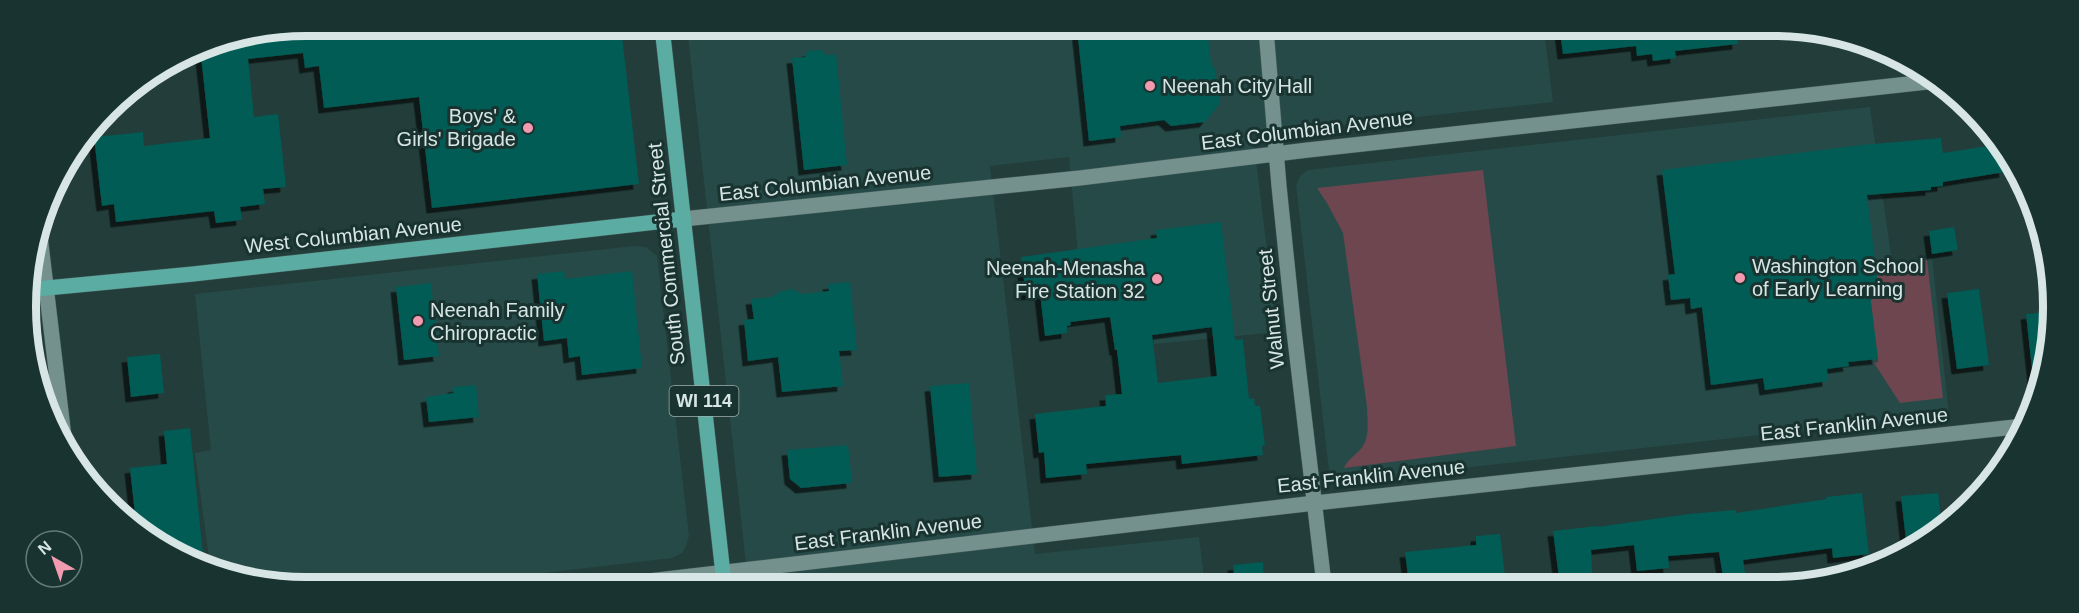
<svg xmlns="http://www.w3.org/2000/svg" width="2079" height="613" font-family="Arial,sans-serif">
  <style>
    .built { fill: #264a47 }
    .green { fill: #6d4650 }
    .building { fill: #065b55; fill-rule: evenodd; filter: url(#shadow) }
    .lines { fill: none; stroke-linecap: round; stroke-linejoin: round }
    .minor-casing { stroke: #435a58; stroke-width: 16 }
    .major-casing { stroke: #435a58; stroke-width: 16 }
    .minor { stroke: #74918d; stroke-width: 15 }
    .major { stroke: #5bada4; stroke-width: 15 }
    .poi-dot { fill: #f29ab0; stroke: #183330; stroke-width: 2 }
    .labels { text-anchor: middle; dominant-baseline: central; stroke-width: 6; stroke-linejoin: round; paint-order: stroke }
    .shield { fill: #183330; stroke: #9eb0ae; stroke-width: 1.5 }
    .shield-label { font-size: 18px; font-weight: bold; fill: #d7e6e4 }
    .poi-label { font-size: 20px; fill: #d7e6e4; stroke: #183330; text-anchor: start }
    .street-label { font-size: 20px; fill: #d7e6e4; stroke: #183330 }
    .rim { fill: none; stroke: #d7e6e4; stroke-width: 8 }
  </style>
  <defs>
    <filter id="shadow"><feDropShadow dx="-5.5" dy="5.5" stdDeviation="0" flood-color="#0009"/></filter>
  </defs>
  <rect width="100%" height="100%" fill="#223d3a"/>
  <path class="built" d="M 687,27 L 1544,30 L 1553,102 L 1253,135 L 1277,332 L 1154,344 L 1151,313 L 1084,319 L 1069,157 L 990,166 L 1035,554 L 1199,537 L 1205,584 L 748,583 Z
    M 1870,107 L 1892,262 L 1932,257 L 1949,414 L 1345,481 L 1335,478 L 1329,471 L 1296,185 L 1300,176 L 1308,170 Z
    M 634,246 L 646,247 L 657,256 L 689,536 L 686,546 L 682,553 L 672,558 L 458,583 L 252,582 L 210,566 L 195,453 L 211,450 L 195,294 Z"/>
  <path class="green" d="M 1483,170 L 1516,446 L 1344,468 C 1348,458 1358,454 1363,446 C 1370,435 1367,419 1367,407 L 1343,233 L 1327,203 L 1317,188 Z
    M 1927,260 L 1943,398 L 1900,403 L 1874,363 L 1878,362 L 1870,295 L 1879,293 L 1876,266 Z"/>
  <path class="building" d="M 306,26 L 621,27 L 639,184 L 432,208 L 419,97 L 324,108 L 319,66 L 305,68 L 303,53 L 248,59 L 254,117 L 278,114 L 286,187 L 263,189 L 265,204 L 240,207 L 242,220 L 216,223 L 214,211 L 116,222 L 114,204 L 102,206 L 94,137 L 143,132 L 144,146 L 210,138 L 200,47 Z
    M 1077,28 L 1207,29 L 1211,63 L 1215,69 L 1220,103 L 1205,122 L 1171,126 L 1164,120 L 1120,126 L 1121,137 L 1089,141 Z
    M 1560,30 L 1737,31 L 1738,44 L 1675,51 L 1676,58 L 1653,61 L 1652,54 L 1637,56 L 1636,46 L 1563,54 Z
    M 821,50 L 826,55 L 836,54 L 847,165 L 804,170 L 792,58 L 805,57 L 808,51 Z
    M 1941,138 L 1943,153 L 2000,144 L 2005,172 L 1943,182 L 1943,186 L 1931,187 L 1931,190 L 1867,195 L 1879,293 L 1870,295 L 1878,359 L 1848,362 L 1849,366 L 1827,369 L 1828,381 L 1765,390 L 1763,378 L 1711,385 L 1702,307 L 1691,309 L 1690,298 L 1671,300 L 1668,275 L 1675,274 L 1662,170 L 1861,145 Z
    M 1221,222 L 1235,340 L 1243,339 L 1249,399 L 1254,398 L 1255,406 L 1260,406 L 1265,445 L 1262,446 L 1263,455 L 1182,464 L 1181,455 L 1086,464 L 1087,474 L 1046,478 L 1044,452 L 1039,453 L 1035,414 L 1106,406 L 1105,395 L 1122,394 L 1117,350 L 1115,350 L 1110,317 L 1070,322 L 1071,325 L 1067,326 L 1067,333 L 1045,336 L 1040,293 L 1026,295 L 1021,257 L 1157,238 L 1156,230 ZM 1212,327 L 1217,376 L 1158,383 L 1152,335 Z
    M 1954,227 L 1958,250 L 1932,254 L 1929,231 Z
    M 564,271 L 565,279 L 632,271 L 642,368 L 582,375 L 580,356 L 569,358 L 567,338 L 544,341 L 537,274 Z
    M 850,282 L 857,350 L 839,351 L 843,386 L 782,392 L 778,357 L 748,361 L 744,320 L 754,319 L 751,299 L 773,297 L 779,292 L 792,289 L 802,294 L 829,291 L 828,284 Z
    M 431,283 L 439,356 L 404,360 L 396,287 Z
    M 1979,289 L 1989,365 L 1957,369 L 1947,293 Z
    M 2048,312 L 2048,361 L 2039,387 L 2034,387 L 2026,314 Z
    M 160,354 L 164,393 L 131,397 L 127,357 Z
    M 969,383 L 977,474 L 939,477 L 930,386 Z
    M 476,385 L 479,417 L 429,422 L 426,397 L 454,393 L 453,387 Z
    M 190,428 L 204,564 L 166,550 L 136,523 L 130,468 L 167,464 L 164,431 Z
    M 848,445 L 852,483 L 801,488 L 790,479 L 787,450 Z
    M 1862,493 L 1869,554 L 1833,558 L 1832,548 L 1743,560 L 1745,573 L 1723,576 L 1719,552 L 1668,556 L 1669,568 L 1637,571 L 1634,545 L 1591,550 L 1593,585 L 1560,585 L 1553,531 L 1597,526 L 1597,527 L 1689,514 L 1736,510 L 1736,513 L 1827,499 L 1826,497 Z
    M 1938,493 L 1942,527 L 1907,549 L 1901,496 Z
    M 1500,534 L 1506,585 L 1479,585 L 1478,581 L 1442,584 L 1409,584 L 1405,552 L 1476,545 L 1476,536 Z
    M 1263,562 L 1264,584 L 1235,584 L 1233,565 Z"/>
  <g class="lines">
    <defs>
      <path id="minor" d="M 1266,29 L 1279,186 L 1294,331 L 1324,584
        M 683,219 L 1080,178 L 1308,150 L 1936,81
        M 40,236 L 64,437
        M 632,583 L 1315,503 L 2024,426"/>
      <path id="major" d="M 662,27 L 724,583
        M 26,290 L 193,274 L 683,219"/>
    </defs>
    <use href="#minor" class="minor-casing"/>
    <use href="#major" class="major-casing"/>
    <use href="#minor" class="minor"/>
    <use href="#major" class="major"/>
  </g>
  <g class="poi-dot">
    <circle cx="1150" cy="86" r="6"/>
    <circle cx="528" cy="128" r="6"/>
    <circle cx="1740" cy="278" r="6"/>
    <circle cx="1157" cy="279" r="6"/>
    <circle cx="418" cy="321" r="6"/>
  </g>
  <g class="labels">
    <rect class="shield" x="669.5" y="386" width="69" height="30" rx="4.5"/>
    <g class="shield-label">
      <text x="704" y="401">WI 114</text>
    </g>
    <g class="poi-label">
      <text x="1162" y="86">Neenah City Hall</text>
      <text x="516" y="116" text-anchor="end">Boys' &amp;<tspan x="516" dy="23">Girls' Brigade</tspan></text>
      <text x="1752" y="266">Washington School<tspan x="1752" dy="23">of Early Learning</tspan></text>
      <text x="1145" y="268" text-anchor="end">Neenah-Menasha<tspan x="1145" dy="23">Fire Station 32</tspan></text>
      <text x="430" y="310">Neenah Family<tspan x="430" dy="23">Chiropractic</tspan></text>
    </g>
    <g class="street-label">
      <text transform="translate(1307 130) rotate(-7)">East Columbian Avenue</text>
      <text transform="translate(825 183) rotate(-6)">East Columbian Avenue</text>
      <text transform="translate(353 235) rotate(-6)">West Columbian Avenue</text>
      <text transform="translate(666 254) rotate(-96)">South Commercial Street</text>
      <text transform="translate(1271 309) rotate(-96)">Walnut Street</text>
      <text transform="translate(1854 424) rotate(-6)">East Franklin Avenue</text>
      <text transform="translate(1371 476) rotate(-6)">East Franklin Avenue</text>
      <text transform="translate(888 532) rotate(-7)">East Franklin Avenue</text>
    </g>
  </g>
  <path d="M0 0H2079V613H0ZM306 36H1773A270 270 0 0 1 2043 306V307A270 270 0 0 1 1773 577H306A270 270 0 0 1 36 307V306A270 270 0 0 1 306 36Z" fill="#183330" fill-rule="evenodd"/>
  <path class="rim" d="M306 36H1773A270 270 0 0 1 2043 306V307A270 270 0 0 1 1773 577H306A270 270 0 0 1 36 307V306A270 270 0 0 1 306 36Z"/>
  <g transform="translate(54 559) rotate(320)"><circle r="28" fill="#183330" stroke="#647b78" stroke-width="1.5"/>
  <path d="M0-4.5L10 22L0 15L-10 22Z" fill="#f29ab0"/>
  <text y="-9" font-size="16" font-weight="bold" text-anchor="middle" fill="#d7e6e4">N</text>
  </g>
</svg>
